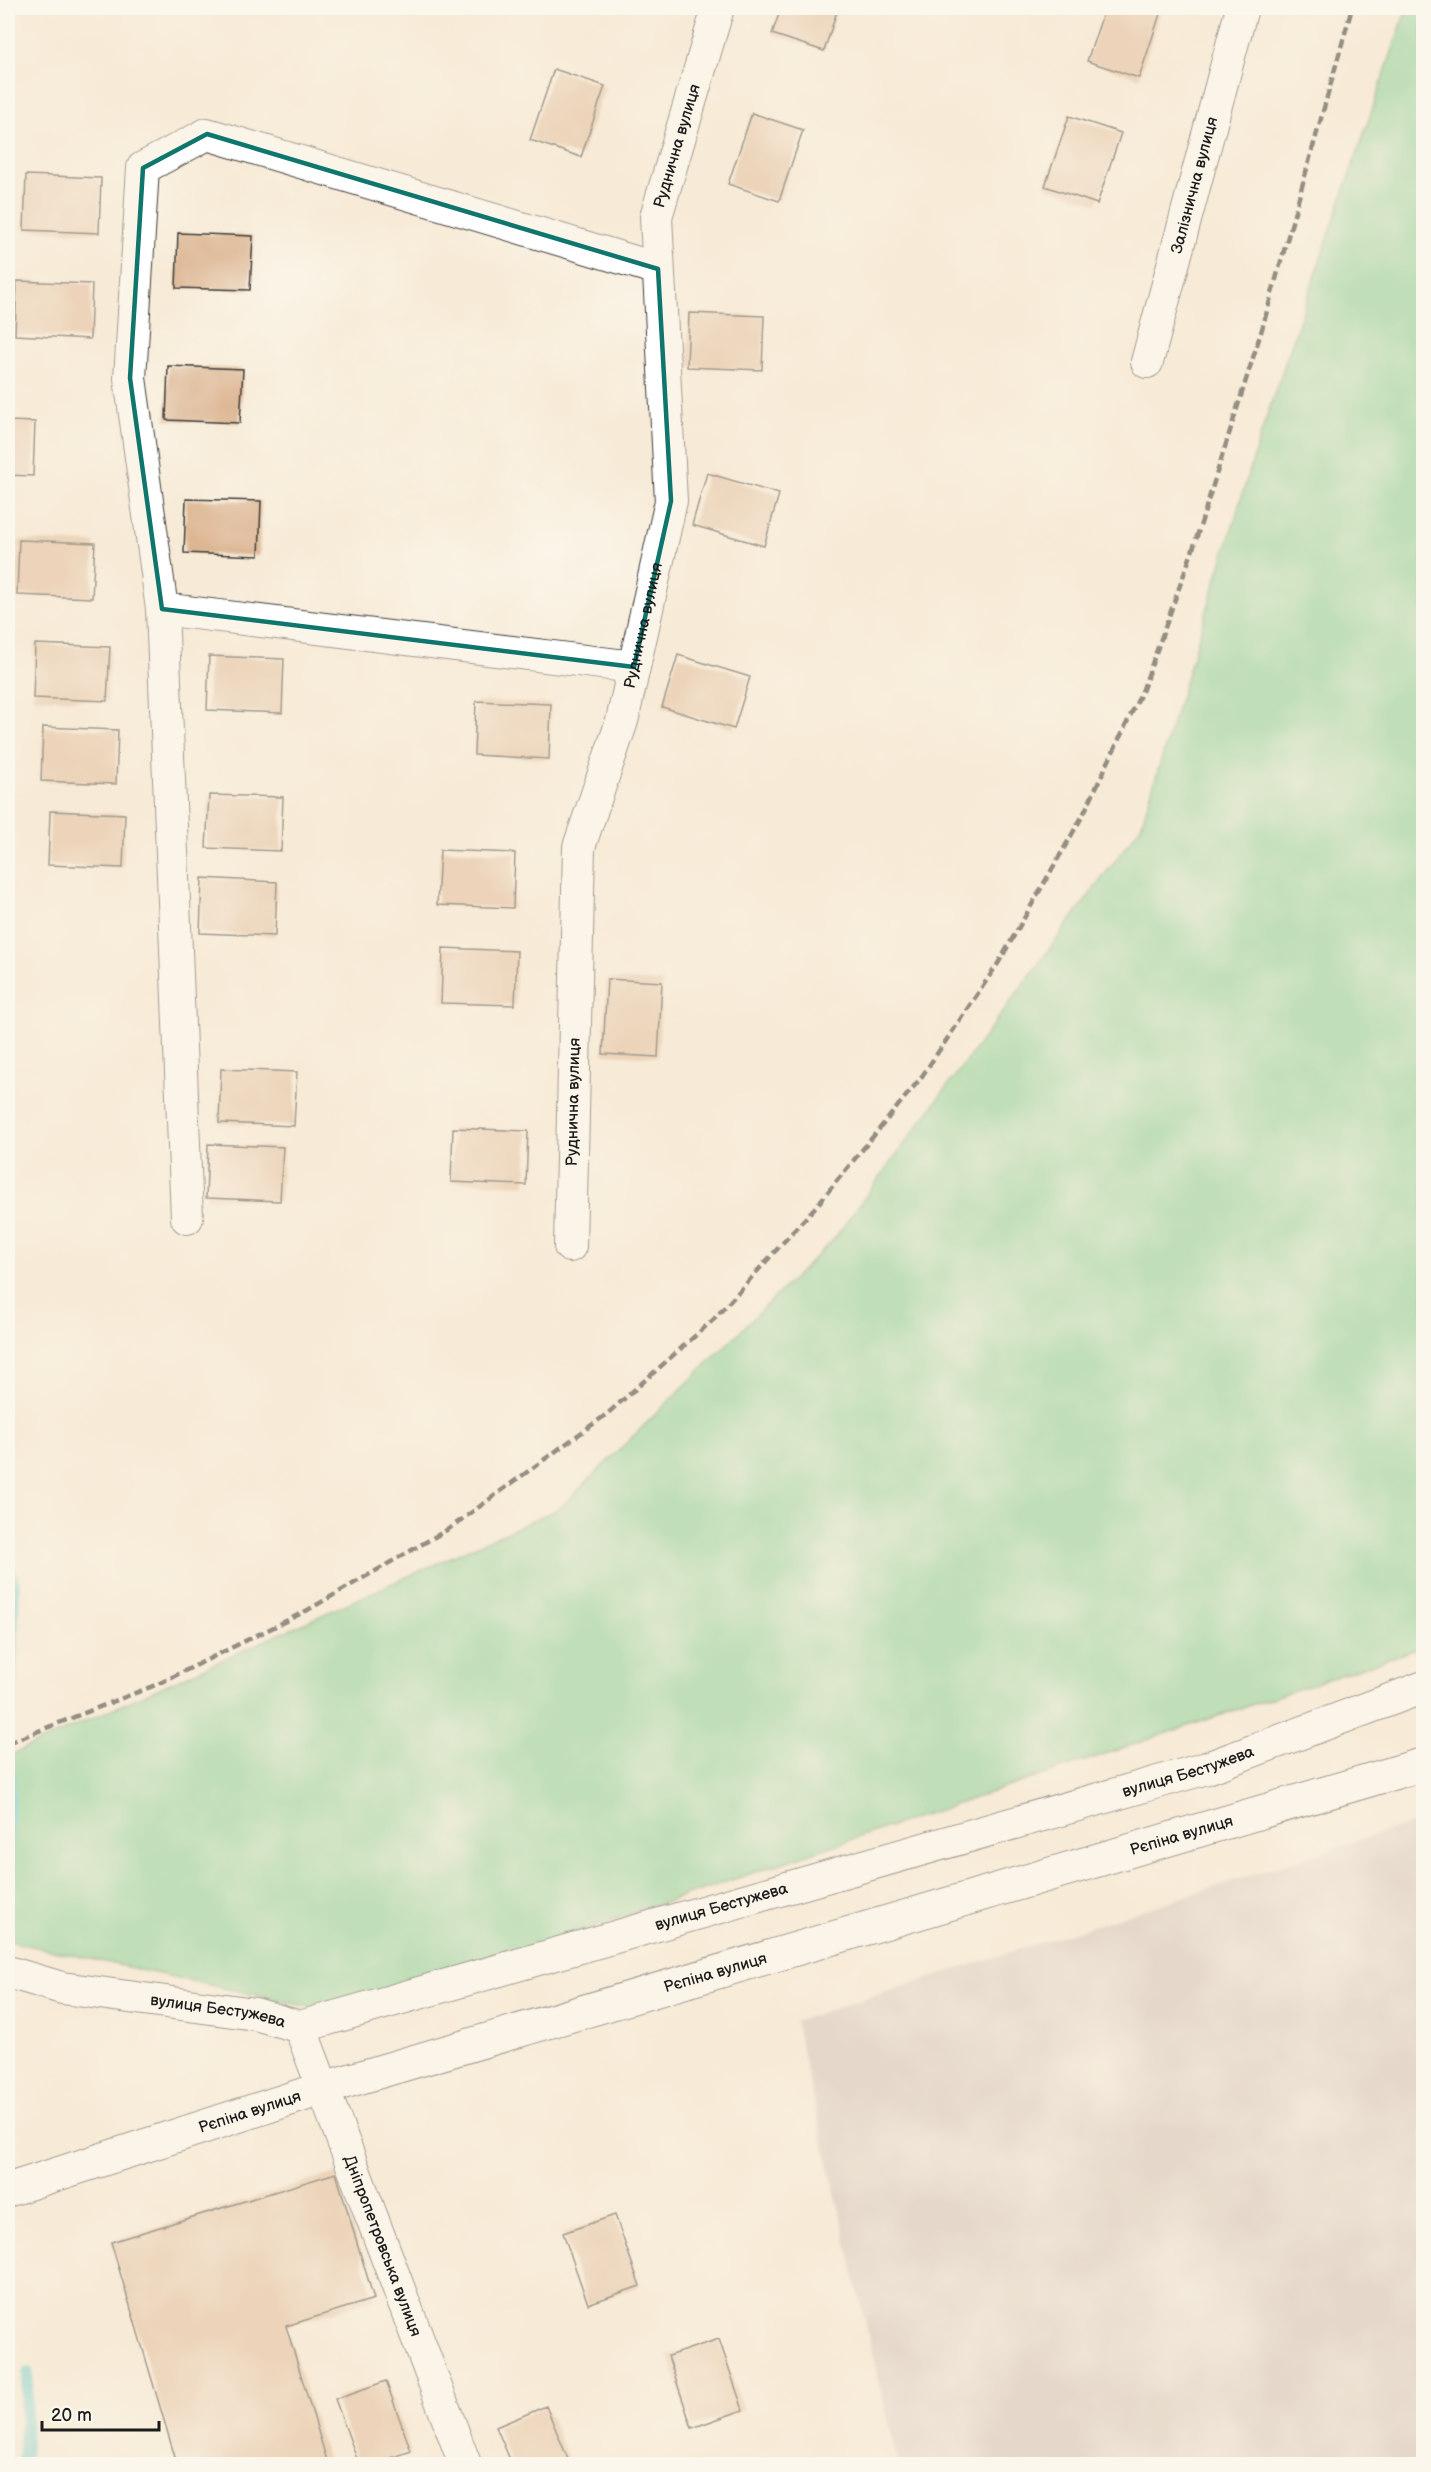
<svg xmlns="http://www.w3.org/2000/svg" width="1431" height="2472" font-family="'Balsamiq Sans',sans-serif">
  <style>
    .industrial { fill: #cec1ba }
    .green { fill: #7bcf91; stroke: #4c7656; stroke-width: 1.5 }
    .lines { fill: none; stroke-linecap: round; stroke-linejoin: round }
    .stream { stroke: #5bc9cf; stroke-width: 12 }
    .building { fill: #ddb794 }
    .minor-casing { stroke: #3d3b38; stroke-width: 34 }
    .tertiary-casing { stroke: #3d3b38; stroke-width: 35 }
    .minor { stroke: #fff; stroke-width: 32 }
    .tertiary { stroke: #fff; stroke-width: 33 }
    .rail { stroke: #1c1c1c; stroke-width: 4.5; stroke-dasharray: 9 4.5; stroke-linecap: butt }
    .marked { fill: none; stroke: #0f766e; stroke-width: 4.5; stroke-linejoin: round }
    .labels { text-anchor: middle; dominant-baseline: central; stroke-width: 6; stroke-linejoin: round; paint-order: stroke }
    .street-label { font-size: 16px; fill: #1c1c1c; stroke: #fbf7ec }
  </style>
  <rect width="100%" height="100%" fill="#fbf7ec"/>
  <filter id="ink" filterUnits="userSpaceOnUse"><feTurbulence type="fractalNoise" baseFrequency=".0167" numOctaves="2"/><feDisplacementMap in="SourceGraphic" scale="12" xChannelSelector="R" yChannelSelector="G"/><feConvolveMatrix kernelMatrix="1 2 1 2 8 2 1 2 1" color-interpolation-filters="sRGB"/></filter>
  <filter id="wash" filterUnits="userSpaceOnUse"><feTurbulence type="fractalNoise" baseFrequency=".008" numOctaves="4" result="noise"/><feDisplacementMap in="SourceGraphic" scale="24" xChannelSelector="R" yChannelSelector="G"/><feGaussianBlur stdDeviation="1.35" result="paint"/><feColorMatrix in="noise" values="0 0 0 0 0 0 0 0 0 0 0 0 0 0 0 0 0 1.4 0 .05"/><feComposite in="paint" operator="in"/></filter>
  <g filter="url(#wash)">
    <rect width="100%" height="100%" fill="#f7ebd7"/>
    <path class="industrial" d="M 1423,1820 L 1423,2464 L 898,2464 L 795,2021 Z"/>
    <path class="green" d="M 1407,8 L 1423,8 L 1423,1647 L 337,2013 L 8,1941 L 8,1756 L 560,1508 L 833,1240 L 1141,826 L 1262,430 Z"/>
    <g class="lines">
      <path class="stream" d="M 8,1568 L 14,1584 L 10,1710
        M 8,1845 L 10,1774
        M 24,2464 L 28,2373"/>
    </g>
    <g id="blocks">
      <path class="building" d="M 781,8 L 838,8 L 824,51 L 772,34 Z
        M 1105,8 L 1162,8 L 1139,78 L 1087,61 Z
        M 554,69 L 605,86 L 581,157 L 530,140 Z
        M 752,113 L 803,130 L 779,201 L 728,184 Z
        M 1069,116 L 1121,133 L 1097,204 L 1045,186 Z
        M 26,175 L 101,178 L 99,233 L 24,230 Z
        M 178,233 L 253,236 L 250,290 L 176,288 Z
        M 17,281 L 92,284 L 90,339 L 15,335 Z
        M 689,313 L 764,316 L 762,370 L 687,367 Z
        M 168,366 L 243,369 L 240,423 L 166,420 Z
        M 8,421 L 35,422 L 33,476 L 8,475 Z
        M 707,473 L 779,494 L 764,546 L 692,525 Z
        M 186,499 L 261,501 L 259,556 L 184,553 Z
        M 19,540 L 95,543 L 92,598 L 17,595 Z
        M 35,644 L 110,647 L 107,701 L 33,698 Z
        M 678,655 L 750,677 L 734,729 L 662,707 Z
        M 209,656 L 284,659 L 282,713 L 207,710 Z
        M 476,701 L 551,704 L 549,759 L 474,755 Z
        M 43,727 L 118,730 L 116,784 L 41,781 Z
        M 209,795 L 283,797 L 281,851 L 206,848 Z
        M 50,811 L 125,814 L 123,868 L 48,865 Z
        M 440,850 L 515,853 L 513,908 L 437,905 Z
        M 202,878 L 277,882 L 275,936 L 200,933 Z
        M 443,948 L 517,951 L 515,1005 L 441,1003 Z
        M 607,979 L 662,982 L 658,1057 L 603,1054 Z
        M 221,1069 L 297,1072 L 294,1126 L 219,1123 Z
        M 453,1128 L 528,1131 L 526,1185 L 451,1182 Z
        M 208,1144 L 283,1147 L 280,1201 L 206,1198 Z
        M 336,2173 L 374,2299 L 286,2326 L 328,2464 L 177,2464 L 111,2242 Z
        M 615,2215 L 640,2286 L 588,2304 L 563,2233 Z
        M 719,2339 L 743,2410 L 692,2428 L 668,2356 Z
        M 386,2381 L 411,2451 L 374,2464 L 359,2464 L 335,2399 Z
        M 546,2406 L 570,2464 L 512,2464 L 496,2427 Z
        M 757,2459 L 759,2464 L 745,2464 Z"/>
    </g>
  </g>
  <g filter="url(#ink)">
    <use href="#blocks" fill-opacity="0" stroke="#3d3b38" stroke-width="1.5"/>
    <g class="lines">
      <defs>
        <g id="minor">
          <path id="s1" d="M 1147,362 L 1242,8"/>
          <path d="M 162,609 L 187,1218"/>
          <path d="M 634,667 L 162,609 L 130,378 L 143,168 L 207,134 L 658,269"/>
          <path id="s2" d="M 570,1246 L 579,847 L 622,721 L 671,501 L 656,217 L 718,8"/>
          <path id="s3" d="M 8,1972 L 62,1988 L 255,2014 L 300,2027 L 1207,1768 L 1424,1687"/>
          <path id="s4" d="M 300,2027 L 465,2464"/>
        </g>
        <g id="tertiary">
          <path id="s5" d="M 8,2190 L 324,2088 L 1424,1764"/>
        </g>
      </defs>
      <use href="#minor" class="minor-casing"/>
      <use href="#tertiary" class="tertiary-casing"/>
      <use href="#minor" class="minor"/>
      <use href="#tertiary" class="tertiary"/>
      <path class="rail" d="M 8,1743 L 158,1684 L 306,1611 L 450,1528 L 607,1414 L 713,1320 L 818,1204 L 920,1079 L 999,962 L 1083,815 L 1143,689 L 1193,549 L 1262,329 L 1352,8"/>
    </g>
  </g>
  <path d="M0 0H1431V2472H0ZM 207,134 L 658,269 L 671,501 L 634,667 L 162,609 L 130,378 L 143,168 Z" fill="#f7ebd7" fill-opacity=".55" fill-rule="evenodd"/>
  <path class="marked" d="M 207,134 L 658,269 L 671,501 L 634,667 L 162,609 L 130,378 L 143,168 Z"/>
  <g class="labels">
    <g class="street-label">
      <text stroke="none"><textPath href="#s2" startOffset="1116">Руднична вулиця</textPath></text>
      <text stroke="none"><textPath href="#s1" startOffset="183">Залізнична вулиця</textPath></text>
      <text stroke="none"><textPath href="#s2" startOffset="630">Руднична вулиця</textPath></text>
      <text stroke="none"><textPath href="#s2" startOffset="144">Руднична вулиця</textPath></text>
      <text stroke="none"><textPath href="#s3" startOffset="1222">вулиця Бестужева</textPath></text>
      <text stroke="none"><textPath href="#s5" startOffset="1226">Рєпіна вулиця</textPath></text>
      <text stroke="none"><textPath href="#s3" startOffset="736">вулиця Бестужева</textPath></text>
      <text stroke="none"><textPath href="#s5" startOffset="740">Рєпіна вулиця</textPath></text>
      <text stroke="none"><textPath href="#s3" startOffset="214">вулиця Бестужева</textPath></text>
      <text stroke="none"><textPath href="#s5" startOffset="254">Рєпіна вулиця</textPath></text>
      <text stroke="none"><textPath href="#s4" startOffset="234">Дніпропетровська вулиця</textPath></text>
    </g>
  </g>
  <rect width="1431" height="2472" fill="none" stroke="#fbf7ec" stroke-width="30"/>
  <path d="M42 2421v9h117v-9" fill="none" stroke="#1c1c1c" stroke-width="3"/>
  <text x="51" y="2421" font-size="18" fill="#1c1c1c" stroke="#fbf7ec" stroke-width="4.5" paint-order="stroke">20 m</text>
</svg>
